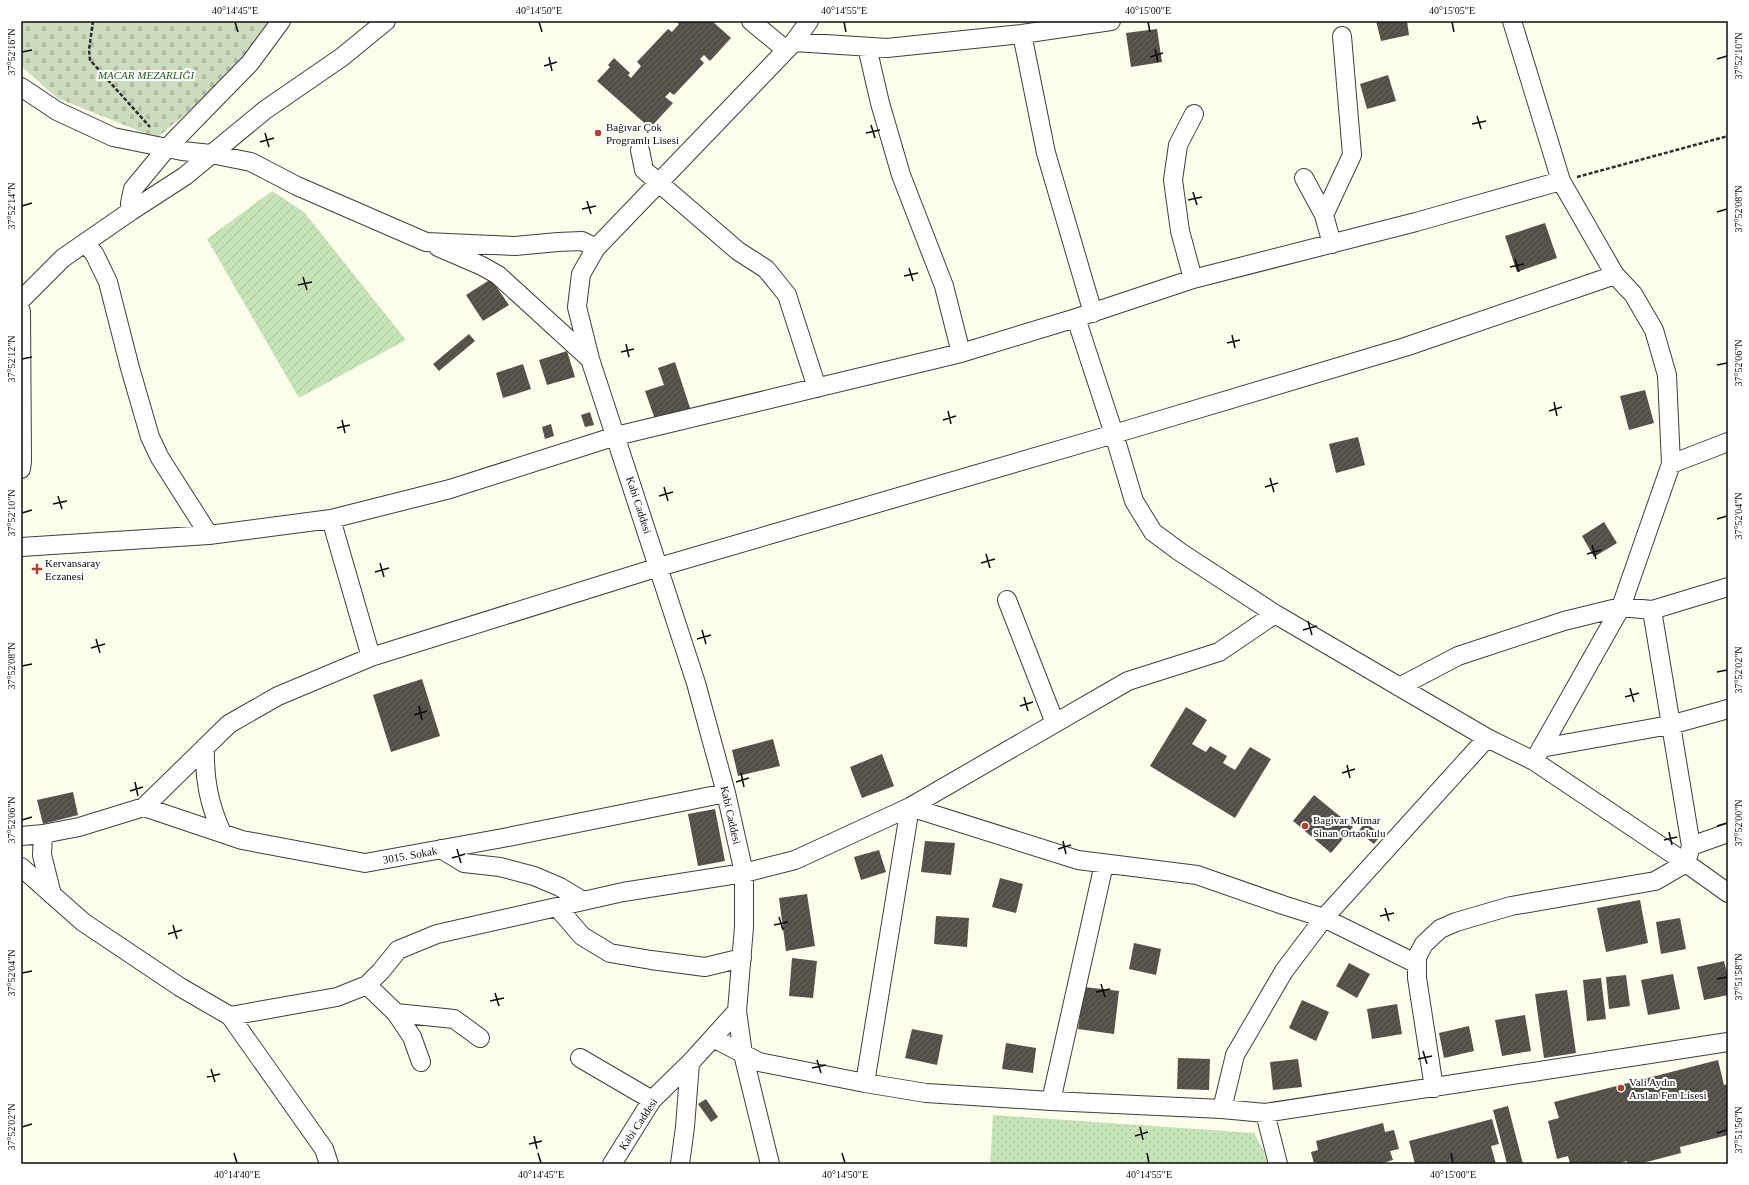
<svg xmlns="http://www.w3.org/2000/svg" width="1749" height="1185" font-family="'Times New Roman',serif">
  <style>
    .cemetery { fill: url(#cemetery-stones) }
    .park { fill: url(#park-dots) }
    .garden { fill: url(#garden-furrows) }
    .building { fill: url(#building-hatch) }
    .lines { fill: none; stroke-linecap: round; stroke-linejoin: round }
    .minor-casing { stroke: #3e3e3e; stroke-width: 20 }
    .path { stroke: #2d2d2d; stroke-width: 2.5; stroke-dasharray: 4 2; stroke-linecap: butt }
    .minor { stroke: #fff; stroke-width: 18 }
    .ticks { fill: none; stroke: #0b0b0b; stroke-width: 1.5 }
    .poi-dot { fill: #ae4030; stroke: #fff; stroke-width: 1.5 }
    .labels { text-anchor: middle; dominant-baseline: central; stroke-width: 4; stroke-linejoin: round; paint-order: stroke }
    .park-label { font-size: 11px; font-style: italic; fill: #245c22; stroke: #fff }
    .poi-label { font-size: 11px; fill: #0b0b0b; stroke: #fff; text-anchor: start }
    .street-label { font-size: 11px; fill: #0b0b0b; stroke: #fff }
    .neatline { fill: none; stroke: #0b0b0b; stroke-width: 1.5 }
    .ticks-label { font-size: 10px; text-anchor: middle; fill: #0b0b0b }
  </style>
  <defs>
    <pattern id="cemetery-stones" width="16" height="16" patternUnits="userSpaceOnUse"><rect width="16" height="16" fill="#cddcbf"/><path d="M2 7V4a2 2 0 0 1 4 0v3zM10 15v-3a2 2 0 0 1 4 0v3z" fill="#afbba3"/></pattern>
    <pattern id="park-dots" width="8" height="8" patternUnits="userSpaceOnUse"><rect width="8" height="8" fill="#c7e4b8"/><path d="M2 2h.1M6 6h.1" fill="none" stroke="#aac29d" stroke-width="1.8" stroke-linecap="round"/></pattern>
    <pattern id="garden-furrows" width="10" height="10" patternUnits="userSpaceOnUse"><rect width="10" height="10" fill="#c7e4b8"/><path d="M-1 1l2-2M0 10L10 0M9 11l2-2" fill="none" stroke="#aac29d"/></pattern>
    <pattern id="building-hatch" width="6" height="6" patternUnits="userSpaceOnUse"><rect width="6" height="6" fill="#524e48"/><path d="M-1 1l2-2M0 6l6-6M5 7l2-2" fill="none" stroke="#66635e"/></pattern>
  </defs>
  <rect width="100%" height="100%" fill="#fdfdeb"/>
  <path class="cemetery" d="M 21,21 L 270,21 L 228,78 L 157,138 L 57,98 L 21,66 Z"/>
  <path class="park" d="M 993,1115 L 1254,1133 L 1264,1151 L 1267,1164 L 990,1164 Z"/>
  <path class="garden" d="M 272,191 L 304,212 L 406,340 L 299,398 L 207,239 Z"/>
  <path class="building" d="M 676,21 L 712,21 L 731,38 L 710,61 L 704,55 L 700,59 L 704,63 L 674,95 L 670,92 L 665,97 L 673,103 L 650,128 L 597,81 L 610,67 L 608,65 L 614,58 L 630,73 L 628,75 L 631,78 L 641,66 L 637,62 L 668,29 L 672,32 L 679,24 Z
    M 1376,21 L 1407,21 L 1409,35 L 1381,41 Z
    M 1157,29 L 1162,62 L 1131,67 L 1126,33 Z
    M 1388,75 L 1396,101 L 1367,109 L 1360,84 Z
    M 1545,223 L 1557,258 L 1517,272 L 1505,236 Z
    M 491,279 L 509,305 L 483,321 L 466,295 Z
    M 469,334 L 475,341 L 439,371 L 433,364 Z
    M 567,351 L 575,377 L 547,385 L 539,360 Z
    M 675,362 L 691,411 L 656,422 L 645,391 L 664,385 L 658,368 Z
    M 523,364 L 531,389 L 503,398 L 496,373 Z
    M 1645,390 L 1654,423 L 1629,430 L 1620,396 Z
    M 590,412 L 594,425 L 585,427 L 581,415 Z
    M 551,424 L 554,436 L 545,439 L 542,427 Z
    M 1358,437 L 1365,465 L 1336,473 L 1329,444 Z
    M 1604,522 L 1617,543 L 1594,557 L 1582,536 Z
    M 422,679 L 440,736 L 391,752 L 373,695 Z
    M 1186,707 L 1207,720 L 1192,744 L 1206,752 L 1210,746 L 1227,756 L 1223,763 L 1235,770 L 1250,747 L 1271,759 L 1235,818 L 1150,766 Z
    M 773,739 L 780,766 L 738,776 L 732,750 Z
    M 882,754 L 894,786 L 862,798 L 850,767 Z
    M 73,792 L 78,815 L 43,824 L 37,800 Z
    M 1314,795 L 1353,827 L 1331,853 L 1293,821 Z
    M 715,809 L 725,861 L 698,866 L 688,814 Z
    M 1365,822 L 1381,835 L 1374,844 L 1358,832 Z
    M 925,841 L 955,843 L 951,875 L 921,872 Z
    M 879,850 L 886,872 L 861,880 L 854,857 Z
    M 1000,878 L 1023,884 L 1016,913 L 992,907 Z
    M 807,894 L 815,946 L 786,951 L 779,898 Z
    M 1640,900 L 1648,943 L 1606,952 L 1597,908 Z
    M 936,916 L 969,918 L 967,947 L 934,944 Z
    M 1680,918 L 1686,949 L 1661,954 L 1656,922 Z
    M 1134,943 L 1161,949 L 1156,975 L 1129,969 Z
    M 792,958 L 817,961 L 813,998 L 789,996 Z
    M 1724,961 L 1728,977 L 1728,995 L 1704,1000 L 1697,967 Z
    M 1349,963 L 1370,974 L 1357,998 L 1336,986 Z
    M 1673,974 L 1680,1009 L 1648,1015 L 1641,980 Z
    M 1626,975 L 1630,1006 L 1609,1009 L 1606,977 Z
    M 1601,978 L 1606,1019 L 1587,1021 L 1583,980 Z
    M 1084,987 L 1119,991 L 1114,1034 L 1078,1029 Z
    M 1567,990 L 1576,1053 L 1544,1058 L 1535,994 Z
    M 1302,1000 L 1329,1012 L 1316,1041 L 1289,1028 Z
    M 1397,1004 L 1402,1034 L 1372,1039 L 1367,1009 Z
    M 1525,1015 L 1531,1051 L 1502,1056 L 1495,1020 Z
    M 1469,1026 L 1474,1051 L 1444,1058 L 1439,1033 Z
    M 912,1029 L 943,1035 L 937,1065 L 905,1058 Z
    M 1006,1043 L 1036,1048 L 1033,1073 L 1002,1069 Z
    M 1178,1058 L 1210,1059 L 1209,1090 L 1177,1089 Z
    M 1298,1059 L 1302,1087 L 1273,1090 L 1270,1062 Z
    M 1718,1060 L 1724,1085 L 1728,1084 L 1728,1135 L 1680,1147 L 1681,1153 L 1639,1164 L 1627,1164 L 1627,1161 L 1616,1164 L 1570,1164 L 1568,1156 L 1557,1159 L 1548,1121 L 1559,1118 L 1554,1102 Z
    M 706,1099 L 718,1117 L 711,1122 L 698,1104 Z
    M 1508,1106 L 1523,1164 L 1507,1164 L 1493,1110 Z
    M 1492,1119 L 1499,1144 L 1491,1146 L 1496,1164 L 1415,1164 L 1409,1141 Z
    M 1383,1123 L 1385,1132 L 1394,1130 L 1399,1149 L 1390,1151 L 1393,1160 L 1379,1164 L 1314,1164 L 1311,1152 L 1318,1150 L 1316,1141 Z"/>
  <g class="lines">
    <defs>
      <path id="minor" d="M 751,21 L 786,50
        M 1512,21 L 1561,181 L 1615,275 L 1633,294 L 1654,330 L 1667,375 L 1671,464 L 1621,607 L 1534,761
        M 1022,34 L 1046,153 L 1093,313
        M 794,42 L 887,48 L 1022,34 L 1111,21
        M 867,47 L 880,103 L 901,175 L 944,286 L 961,353
        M 21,87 L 57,111 L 113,137 L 182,151 L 211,154 L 251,162 L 297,186 L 426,242 L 515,246 L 558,242 L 582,241 L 596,248
        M 640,150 L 644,170 L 738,251 L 766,269 L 787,295 L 817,388
        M 1304,178 L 1324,215 L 1332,244
        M 131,211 L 130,203 L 133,189 L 167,148 L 250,63 L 281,21
        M 1324,215 L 1352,155 L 1342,36
        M 86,243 L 95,255 L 108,282 L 130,368 L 150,437 L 160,458 L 209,535
        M 438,247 L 482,266 L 498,275 L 590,359
        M 1193,279 L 1180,231 L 1173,180 L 1178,145 L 1194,114
        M 21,300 L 63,258 L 131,211 L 185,176 L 265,110 L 342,57 L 386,21
        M 21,311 L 22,461 L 21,469
        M 1076,318 L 1193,279 L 1416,222 L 1561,181
        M 1671,464 L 1728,442
        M 331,519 L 371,657
        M 21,547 L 209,535 L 331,519 L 450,489 L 616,436 L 961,353 L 1076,318 L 1114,434 L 1134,501 L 1153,532 L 1180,552 L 1275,614 L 1487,738 L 1534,761 L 1686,863 L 1728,893
        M 1007,600 L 1055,723
        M 1652,610 L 1728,587
        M 1399,687 L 1458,656 L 1564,621 L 1621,607 L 1652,610 L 1691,846 L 1686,863 L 1655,881 L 1511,906 L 1456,922 L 1440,929 L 1424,944 L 1417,957 L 1417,978 L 1434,1088
        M 205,747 C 204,779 209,804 222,833
        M 1541,748 L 1670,725 L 1728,709
        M 144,807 L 242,840 L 365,863 L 503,838 L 726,793
        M 43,834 L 42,855 L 52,895
        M 21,836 L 43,834 L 79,827 L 144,807 L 229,724 L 278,696 L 371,657 L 659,567 L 1114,434 L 1405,347 L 1615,275
        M 1691,846 L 1728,833
        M 441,849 L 464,863 L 500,867 L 534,876 L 560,887 L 583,901
        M 21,867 L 83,922 L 180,987 L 230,1016 L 324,1149 L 329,1164
        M 557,907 L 582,936 L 610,953 L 651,960 L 705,967 L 742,958
        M 367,985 L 396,1013 L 454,1019 L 480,1038
        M 737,1011 L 743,1054 L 770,1164
        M 396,1013 L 412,1037 L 421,1062
        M 230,1016 L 337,997 L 367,985 L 381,971 L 398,950 L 437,934 L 623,892 L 744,873 L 795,860 L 910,807 L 1128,681 L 1219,652 L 1275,614
        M 713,1038 L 759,1062 L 865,1083 L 926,1093 L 1051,1101 L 1222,1109 L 1265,1113 L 1728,1042
        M 580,1058 L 652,1100
        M 865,1083 L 910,807 L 1078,860 L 1197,875 L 1283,905 L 1324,918 L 1417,964
        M 1051,1101 L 1104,864
        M 1222,1109 L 1235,1055 L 1284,971 L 1324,918 L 1487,738
        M 1265,1113 L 1278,1164
        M 612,1164 L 652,1100 L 690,1063 L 737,1011 L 744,927 L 744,873 L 726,793 L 696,683 L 590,359 L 577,307 L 581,274 L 596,248 L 794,42 L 809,21
        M 680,1164 L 685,1127 L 690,1063"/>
    </defs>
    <use href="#minor" class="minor-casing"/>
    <path class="path" d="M 93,21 L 89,50 L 90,60 L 150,127
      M 1577,177 L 1728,136"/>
    <use href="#minor" class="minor"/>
  </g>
  <path class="ticks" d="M 235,22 L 238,32M 539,22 L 542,32M 844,22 L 846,32M 1148,22 L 1150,32M 1452,22 L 1454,32M 1155,49 L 1158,62M 22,52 L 32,50M 549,57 L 552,71M 1150,57 L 1163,53M 1717,59 L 1727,56M 544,66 L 557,62M 1477,116 L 1481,129M 1472,124 L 1486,121M 871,125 L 875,138M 265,133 L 269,147M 866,133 L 880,130M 260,142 L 274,138M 1193,192 L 1197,205M 1188,200 L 1202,197M 587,201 L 591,214M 22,206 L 32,203M 582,209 L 596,206M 1717,212 L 1727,209M 1515,259 L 1519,272M 1510,267 L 1524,264M 909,268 L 913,281M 904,276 L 918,273M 303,277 L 307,290M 298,285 L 312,282M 1232,335 L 1235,348M 1227,343 L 1240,340M 626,344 L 629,357M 621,352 L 634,349M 22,359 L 32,357M 1717,365 L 1727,363M 1554,402 L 1557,416M 948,411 L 951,424M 1549,411 L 1562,407M 342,420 L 345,433M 943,420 L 956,416M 337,428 L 350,425M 1270,478 L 1274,492M 664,487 L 668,501M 1265,487 L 1278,483M 58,496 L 62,509M 659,496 L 673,492M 53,504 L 67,501M 22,513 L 32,510M 1717,519 L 1727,516M 1592,545 L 1596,559M 986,554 L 990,568M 1587,554 L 1601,550M 380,563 L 384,577M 981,563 L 995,559M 375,572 L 389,568M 1308,621 L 1312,635M 702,630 L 706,644M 1303,630 L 1317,626M 96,639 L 100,653M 697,639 L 711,635M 91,648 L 105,644M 22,666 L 32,664M 1717,672 L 1727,670M 1630,688 L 1634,702M 1024,697 L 1028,711M 1625,697 L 1639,693M 419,706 L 422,720M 1020,706 L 1033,702M 414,715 L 427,711M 1347,765 L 1350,778M 741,773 L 744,787M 1342,773 L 1355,769M 135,782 L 138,796M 736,782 L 749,778M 130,791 L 143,787M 22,820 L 32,817M 1717,826 L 1727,823M 1669,832 L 1672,845M 1664,840 L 1677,837M 1063,841 L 1066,854M 457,849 L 461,863M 1058,849 L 1071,845M 452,858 L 465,854M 1385,908 L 1389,921M 1380,916 L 1394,913M 779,917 L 783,930M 173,925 L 177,939M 774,925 L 788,922M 168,934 L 182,930M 22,973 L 32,971M 1717,979 L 1727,977M 1101,984 L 1105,997M 1096,992 L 1110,989M 495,993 L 499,1006M 490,1001 L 504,998M 1423,1051 L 1427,1064M 1418,1059 L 1432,1056M 817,1060 L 821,1073M 812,1068 L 826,1065M 211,1069 L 215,1082M 207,1077 L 220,1074M 22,1127 L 32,1124M 1140,1127 L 1143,1140M 1717,1133 L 1727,1130M 534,1136 L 537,1149M 1135,1136 L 1148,1132M 529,1144 L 542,1141M 234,1153 L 237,1163M 538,1153 L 541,1163M 842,1153 L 845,1163M 1147,1153 L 1149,1163M 1451,1153 L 1453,1163"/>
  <g class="poi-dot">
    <circle cx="598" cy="133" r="4"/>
    <path d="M35 563h4v4h4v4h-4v4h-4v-4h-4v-4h4z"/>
    <circle cx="1305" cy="826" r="4"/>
    <circle cx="1621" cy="1088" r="4"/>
  </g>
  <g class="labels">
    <g class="park-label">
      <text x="146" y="75">MACAR MEZARLIĞI</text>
    </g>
    <g class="poi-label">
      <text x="606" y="127">Bağıvar Çok<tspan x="606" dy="13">Programlı Lisesi</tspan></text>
      <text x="45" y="563">Kervansaray<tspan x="45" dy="13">Eczanesi</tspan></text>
      <text x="1313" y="820">Bagivar Mimar<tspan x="1313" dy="13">Sinan Ortaokulu</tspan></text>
      <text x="1629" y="1082">Vali Aydın<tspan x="1629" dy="13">Arslan Fen Lisesi</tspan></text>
    </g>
    <g class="street-label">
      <text transform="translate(639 505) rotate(72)">Kabi Caddesi</text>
      <text transform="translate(731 815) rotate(77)">Kabi Caddesi</text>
      <text transform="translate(410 855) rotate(-10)">3015. Sokak</text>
      <text transform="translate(638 1124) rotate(-56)">Kabi Caddesi</text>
    </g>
  </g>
  <rect width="1749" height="1185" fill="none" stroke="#ffffff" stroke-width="44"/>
  <rect x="22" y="22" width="1705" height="1141" class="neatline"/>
  <g class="ticks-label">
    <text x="235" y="14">40°14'45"E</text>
    <text x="539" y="14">40°14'50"E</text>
    <text x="844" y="14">40°14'55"E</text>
    <text x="1148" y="14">40°15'00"E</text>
    <text x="1452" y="14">40°15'05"E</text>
    <text transform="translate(11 52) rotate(-90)" y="4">37°52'16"N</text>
    <text transform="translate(1738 56) rotate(-90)" y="4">37°52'10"N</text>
    <text transform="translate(11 206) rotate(-90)" y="4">37°52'14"N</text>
    <text transform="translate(1738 209) rotate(-90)" y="4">37°52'08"N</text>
    <text transform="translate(11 359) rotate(-90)" y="4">37°52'12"N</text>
    <text transform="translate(1738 363) rotate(-90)" y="4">37°52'06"N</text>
    <text transform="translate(11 513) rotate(-90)" y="4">37°52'10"N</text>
    <text transform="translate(1738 516) rotate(-90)" y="4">37°52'04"N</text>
    <text transform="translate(11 666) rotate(-90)" y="4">37°52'08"N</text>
    <text transform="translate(1738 670) rotate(-90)" y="4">37°52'02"N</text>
    <text transform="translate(11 820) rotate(-90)" y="4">37°52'06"N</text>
    <text transform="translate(1738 823) rotate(-90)" y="4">37°52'00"N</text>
    <text transform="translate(11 973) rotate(-90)" y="4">37°52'04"N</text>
    <text transform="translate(1738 977) rotate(-90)" y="4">37°51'58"N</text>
    <text transform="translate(11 1127) rotate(-90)" y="4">37°52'02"N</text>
    <text transform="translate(1738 1130) rotate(-90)" y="4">37°51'56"N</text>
    <text x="237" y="1178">40°14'40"E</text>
    <text x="541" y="1178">40°14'45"E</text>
    <text x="845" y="1178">40°14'50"E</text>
    <text x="1149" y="1178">40°14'55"E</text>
    <text x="1453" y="1178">40°15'00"E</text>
  </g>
</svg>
